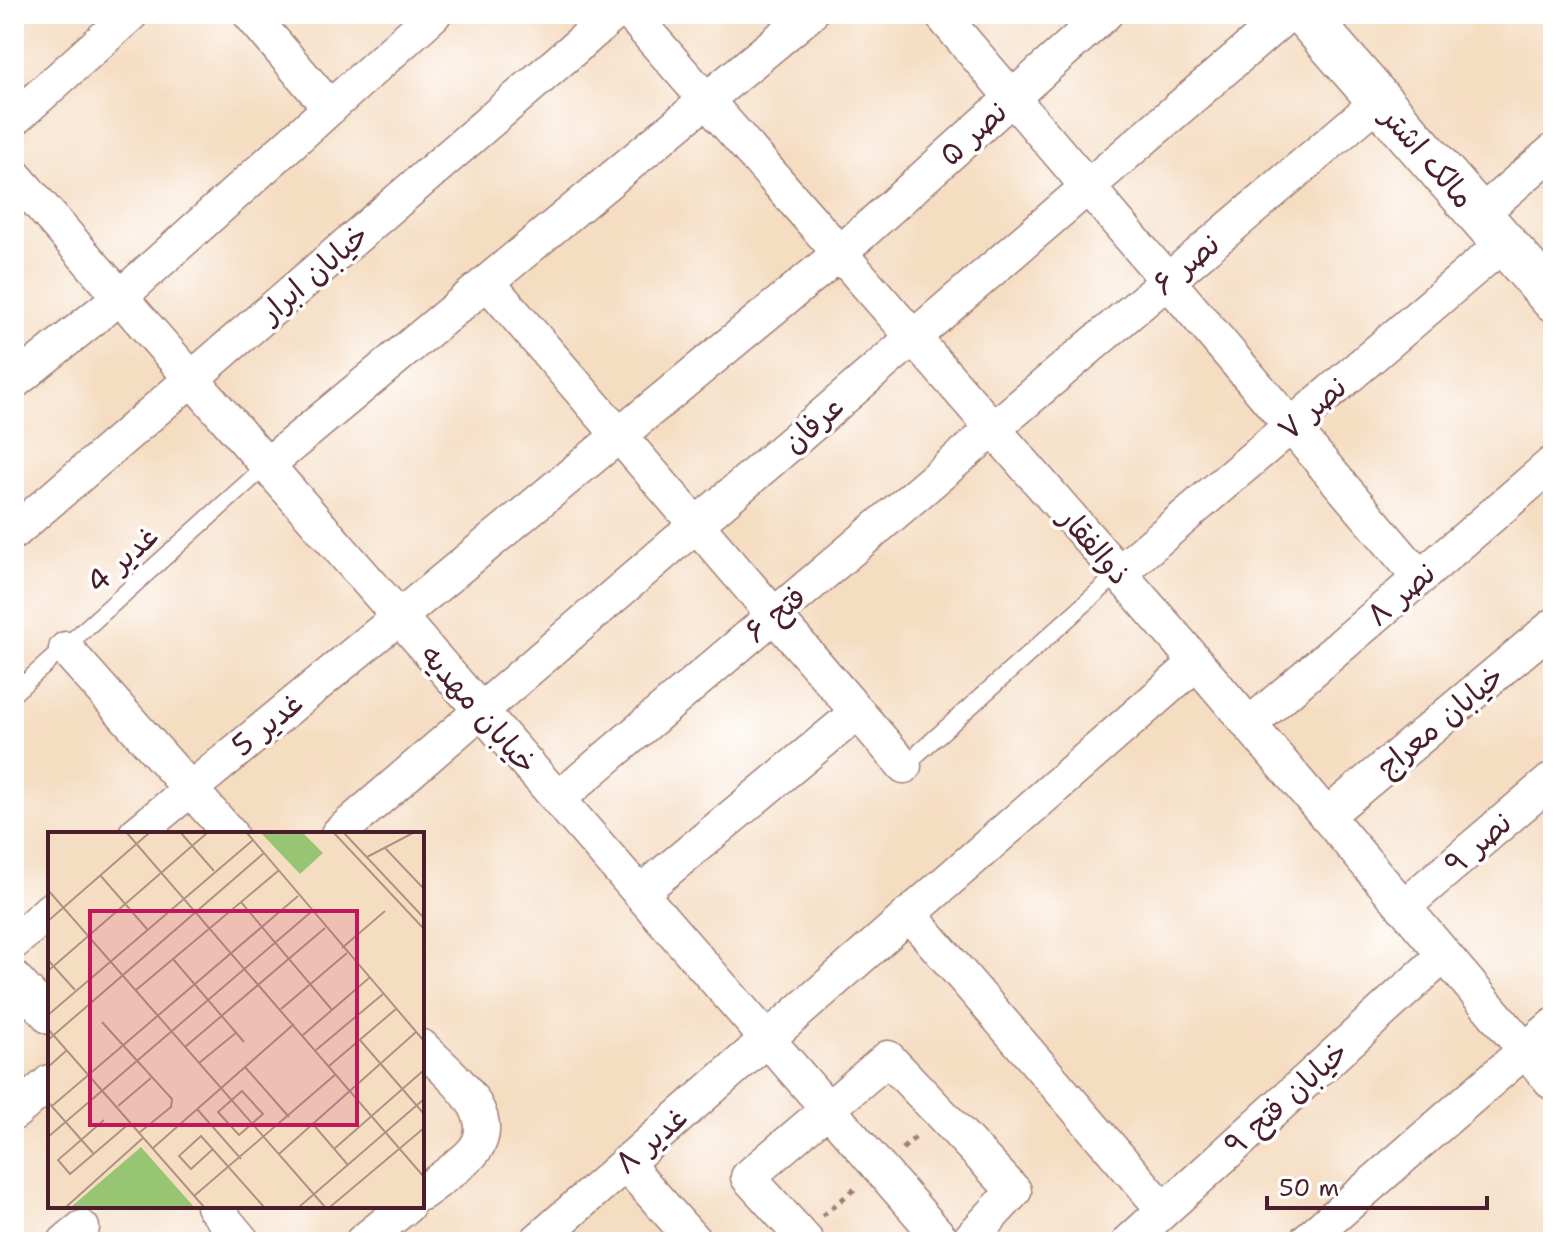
<svg xmlns="http://www.w3.org/2000/svg" width="1567" height="1256" font-family="'Shantell Sans','Playpen Sans Arabic',sans-serif">
  <style>
    .lines { fill: none; stroke-linecap: round; stroke-linejoin: round }
    .lane-casing { stroke: #a07e76; stroke-width: 19 }
    .street-casing { stroke: #a07e76; stroke-width: 37 }
    .secondary-casing { stroke: #a07e76; stroke-width: 47 }
    .path { stroke: #a07e76; stroke-width: 5; stroke-dasharray: 6 6; stroke-linecap: butt }
    .lane { stroke: #fff; stroke-width: 16 }
    .street { stroke: #fff; stroke-width: 34 }
    .secondary { stroke: #fff; stroke-width: 44 }
    .labels { text-anchor: middle; dominant-baseline: central; stroke-width: 7; stroke-linejoin: round; paint-order: stroke }
    .street-label { font-size: 30px; fill: #4a1f2b; stroke: #fff }
    .inset-road { fill: none; stroke: #b19186; stroke-width: 2 }
    .view { fill: #c2185b; fill-opacity: 0.15; stroke: #c2185b; stroke-width: 4 }
    .inset-edge { fill: none; stroke: #4a1f2b; stroke-width: 4 }
  </style>
  <rect width="100%" height="100%" fill="#fff"/>
  <filter id="ink" filterUnits="userSpaceOnUse"><feTurbulence type="fractalNoise" baseFrequency=".0125" numOctaves="2"/><feDisplacementMap in="SourceGraphic" scale="16" xChannelSelector="R" yChannelSelector="G"/><feConvolveMatrix kernelMatrix="1 2 1 2 8 2 1 2 1" color-interpolation-filters="sRGB"/></filter>
  <filter id="wash" filterUnits="userSpaceOnUse"><feTurbulence type="fractalNoise" baseFrequency=".006" numOctaves="4" result="noise"/><feDisplacementMap in="SourceGraphic" scale="32" xChannelSelector="R" yChannelSelector="G"/><feGaussianBlur stdDeviation="1.8" result="paint"/><feColorMatrix in="noise" values="0 0 0 0 0 0 0 0 0 0 0 0 0 0 0 0 0 1.4 0 .05"/><feComposite in="paint" operator="in"/></filter>
  <g filter="url(#wash)">
    <rect width="100%" height="100%" fill="#f5ddc2"/>
  </g>
  <g filter="url(#ink)">
    <g class="lines">
      <defs>
        <path id="lane" d="M 14,693 L 267,465
          M 904,766 L 1119,573"/>
        <path id="street" d="M 250,14 L 330,108
          M 631,14 L 1174,636 L 1553,1083
          M 941,14 L 1420,578
          M 14,119 L 131,14
          M 14,175 L 944,1242
          M 1479,215 L 1553,151
          M 488,283 L 904,766
          M 14,382 L 120,297 L 434,14
          M 267,465 L 810,14
          M 14,532 L 614,14
          M 1119,573 L 1504,243
          M 66,649 L 230,834
          M 1249,725 L 1553,463
          M 558,799 L 1379,101
          M 1326,816 L 1553,626
          M 136,834 L 840,253 L 1105,14
          M 338,834 L 1288,14
          M 640,893 L 858,712
          M 1403,907 L 1553,779
          M 909,914 L 1164,1210
          M 14,942 L 50,910
          M 14,978 L 50,1017
          M 422,1047 C 446,1072 507,1116 471,1154 C 457,1168 438,1181 422,1193
          M 14,1113 L 50,1082
          M 625,1163 L 695,1242
          M 213,1206 L 243,1242
          M 65,1242 L 82,1228
          M 362,1242 L 407,1206
          M 536,1242 L 1196,663
          M 807,1242 L 748,1177 L 888,1058 L 1014,1191 L 967,1242
          M 1129,1242 L 1444,955
          M 1305,1242 L 1553,1026"/>
        <path id="secondary" d="M 1304,14 L 1553,299"/>
      </defs>
      <use href="#lane" class="lane-casing"/>
      <use href="#street" class="street-casing"/>
      <use href="#secondary" class="secondary-casing"/>
      <path class="path" d="M 902,1149 L 918,1135
        M 822,1216 L 857,1187"/>
      <use href="#lane" class="lane"/>
      <use href="#street" class="street"/>
      <use href="#secondary" class="secondary"/>
    </g>
  </g>
  <g class="labels">
    <g class="street-label">
      <text transform="translate(973 133) rotate(-42)">نصر ۵</text>
      <text transform="translate(1428 157) rotate(49)">مالک اشتر</text>
      <text transform="translate(1186 264) rotate(-40)">نصر ۶</text>
      <text transform="translate(314 273) rotate(-41)">خیابان ابرار</text>
      <text transform="translate(1312 408) rotate(-41)">نصر ۷</text>
      <text transform="translate(813 424) rotate(-41)">عرفان</text>
      <text transform="translate(1095 546) rotate(49)">ذوالفقار</text>
      <text transform="translate(122 559) rotate(-42)">غدیر 4</text>
      <text transform="translate(1401 594) rotate(-41)">نصر ۸</text>
      <text transform="translate(775 614) rotate(-40)">فتح ۶</text>
      <text transform="translate(479 709) rotate(49)">خیابان مهدیه</text>
      <text transform="translate(1440 721) rotate(-40)">خیابان معراج</text>
      <text transform="translate(267 724) rotate(-39)">غدیر 5</text>
      <text transform="translate(1478 843) rotate(-41)">نصر ۹</text>
      <text transform="translate(1286 1098) rotate(-42)">خیابان فتح ۹</text>
      <text transform="translate(651 1140) rotate(-41)">غدیر ۸</text>
    </g>
  </g>
  <g transform="translate(48 832)">
    <rect width="376" height="376" fill="#f5ddc2"/>
    <path d="M 213,1 L 255,1 L 275,21 L 252,42 ZM 93,315 L 146,375 L 23,375 Z" fill="#97c574"/>
    <path class="inset-road" d="M 79,1 L 376,345M 133,1 L 166,39M 199,1 L 376,209M 286,1 L 376,97M 296,1 L 376,86M 337,16 L 376,57M 319,25 L 365,1M 52,43 L 99,97M 0,58 L 277,375M 193,70 L 284,178M 0,89 L 101,1M 294,116 L 337,79M 125,127 L 196,210M 0,128 L 27,158M 0,139 L 159,1M 88,158 L 230,39M 233,177 L 299,121M 0,183 L 205,8M 54,190 L 124,267 L 123,275 L 92,300M 0,197 L 156,375M 255,203 L 321,146M 0,208 L 216,21M 312,208 L 376,282M 137,215 L 277,96M 268,218 L 335,162M 151,231 L 189,200M 281,234 L 348,177M 0,235 L 19,218M 197,235 L 241,285M 194,259 L 215,282 L 191,303 L 170,280 ZM 0,270 L 45,321M 4,274 L 250,64M 70,274 L 103,246M 149,277 L 193,327M 56,288 L 10,328 L 22,342 L 83,290M 264,291 L 300,333M 0,305 L 263,80M 105,316 L 246,192M 165,317 L 143,337 L 131,324 L 153,304 L 216,375M 286,317 L 376,238M 231,322 L 368,200M 146,364 L 288,242M 18,375 L 96,305M 251,375 L 376,267M 282,375 L 376,296"/>
    <path class="view" d="M 42,79 L 309,79 L 309,293 L 42,293 Z"/>
    <rect width="376" height="376" class="inset-edge"/>
  </g>
  <rect width="1567" height="1256" fill="none" stroke="#fff" stroke-width="48"/>
  <path d="M1267 1196v12h220v-12" fill="none" stroke="#4a1f2b" stroke-width="4"/>
  <text x="1279" y="1196" font-size="24" fill="#4a1f2b" stroke="#ffffff" stroke-width="6" paint-order="stroke">50 m</text>
</svg>
